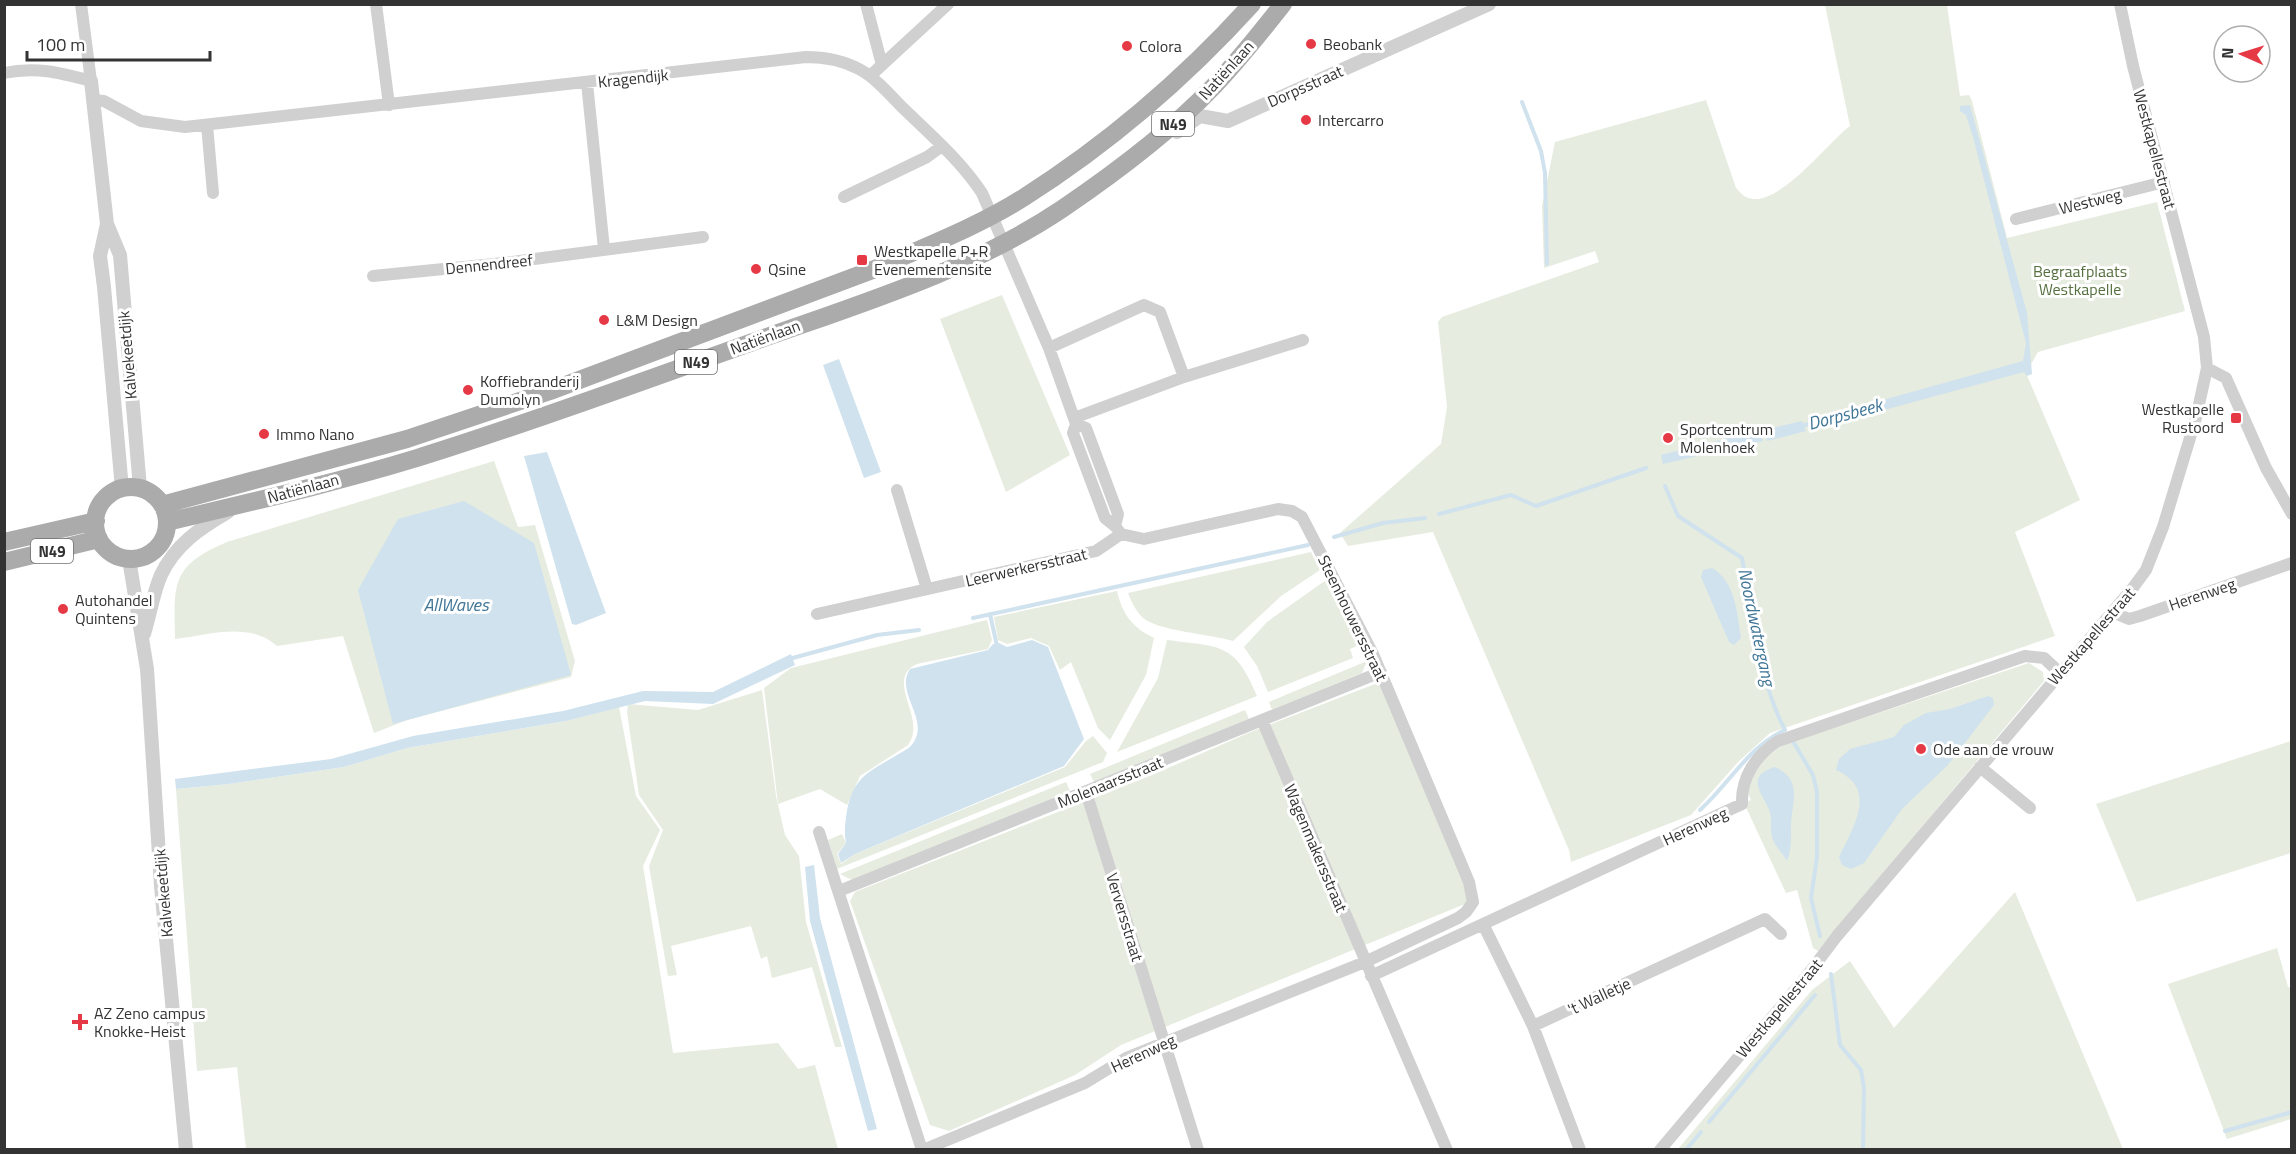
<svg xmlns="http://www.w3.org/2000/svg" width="2296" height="1154" font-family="'Titillium Web',sans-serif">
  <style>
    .green { fill: #e6ecdf }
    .water { fill: #cfe2ee }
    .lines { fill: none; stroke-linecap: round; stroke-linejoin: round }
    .stream { stroke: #cfe2ee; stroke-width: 4 }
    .minor { stroke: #d0d0d0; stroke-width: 12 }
    .tertiary { stroke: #d0d0d0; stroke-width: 14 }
    .primary { stroke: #ababab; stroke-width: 18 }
    .poi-dot { fill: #e63946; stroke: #fff; stroke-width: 2 }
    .labels { text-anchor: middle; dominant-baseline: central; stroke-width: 6; stroke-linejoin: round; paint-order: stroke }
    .shield { fill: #fff; stroke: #707070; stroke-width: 1.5 }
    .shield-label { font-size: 15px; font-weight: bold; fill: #333 }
    .poi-label { font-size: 16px; fill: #333; stroke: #fff; text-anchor: start }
    .street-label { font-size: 16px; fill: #333; stroke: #fff }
    .park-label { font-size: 16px; fill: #56703f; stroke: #fff }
    .water-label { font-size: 18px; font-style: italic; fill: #3f7597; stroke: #fff }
  </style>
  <rect width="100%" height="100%" fill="#fff"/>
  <path class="green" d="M 1825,5 L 1947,5 L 1960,96 L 1969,95 L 1972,101 L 2007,238 L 2157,202 L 2185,311 L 2038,352 L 2026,373 L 2080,500 L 2015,532 L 2055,636 L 1770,733 L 1739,761 L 1691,815 L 1571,862 L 1569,850 L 1433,532 L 1348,546 L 1340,533 L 1441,444 L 1447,407 L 1438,322 L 1442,317 L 1599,262 L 1595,251 L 1544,268 L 1542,206 L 1555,142 L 1706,100 L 1736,188 C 1739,191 1743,196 1746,197 C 1776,212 1829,141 1850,126 Z
    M 1002,295 L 1070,455 L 1006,492 L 940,319 Z
    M 494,461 L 518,527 L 535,525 L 575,661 L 571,677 L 407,720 L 374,733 L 343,636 L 277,646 C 249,621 209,635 175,639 C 174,582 171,566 227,542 Z
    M 1311,552 L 1320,570 L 1281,596 L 1233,641 C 1211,634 1156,631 1142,617 C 1136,611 1131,601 1128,593 Z
    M 1326,580 L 1359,645 L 1350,649 L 1353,658 L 1268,692 L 1257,666 L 1244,647 L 1267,622 Z
    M 1117,591 C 1122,614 1133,628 1154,638 L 1146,675 L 1110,740 L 1098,728 L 1071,662 L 1060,670 L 1049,646 L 1031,638 L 1007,644 L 998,640 L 994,617 Z
    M 987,620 L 992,640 L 988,649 L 917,664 C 883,680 928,718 908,745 L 860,776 L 847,805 L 820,789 L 778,804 L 764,688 L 791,668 Z
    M 1167,640 C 1220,647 1235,642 1257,696 L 1117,752 L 1158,678 Z
    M 1367,661 L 1362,673 L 1272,710 L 1269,702 Z
    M 2029,663 L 2043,672 L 2044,681 L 1818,951 L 1813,948 L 1797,890 L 1786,893 L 1744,803 L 1751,800 L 1746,788 L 1763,759 L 1783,745 Z
    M 1388,679 L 1477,899 L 1121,1045 L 1075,1075 L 949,1131 L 930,1125 L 850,901 L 855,892 L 1152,775 L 1253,731 Z
    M 762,690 L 776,796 L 785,835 L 799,856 L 806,922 L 842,1047 L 835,1047 L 812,967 L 772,978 L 767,956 L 761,959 L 751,926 L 671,946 L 677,975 L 668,976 L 649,866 L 663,830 L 639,795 L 627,712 L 628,704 L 698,710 Z
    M 619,707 L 636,796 L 660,830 L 643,866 L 673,1053 L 778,1043 L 798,1069 L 815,1065 L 838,1149 L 246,1149 L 237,1067 L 197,1071 L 176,789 L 229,784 L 344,767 L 407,748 L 566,721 Z
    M 1245,710 L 1249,719 L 1094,782 L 1090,774 Z
    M 1093,736 L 1107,753 L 1103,762 L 837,869 L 828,840 L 842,834 L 846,843 L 837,854 L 841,864 L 855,854 L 1065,767 L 1086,741 Z
    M 2291,741 L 2291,853 L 2137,902 L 2096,804 Z
    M 1066,782 L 1070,791 L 852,880 L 840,874 Z
    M 2015,892 L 2123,1149 L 1678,1149 L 1812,990 L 1850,961 L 1894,1028 Z
    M 2277,948 L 2288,987 L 2291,987 L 2291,1119 L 2227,1139 L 2168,984 Z"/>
  <path class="water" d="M 1970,105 L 2027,313 L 2032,374 L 2027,376 L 2024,372 L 1814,429 L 1811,420 L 2023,361 L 2026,343 L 2021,324 L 1973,137 L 1966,115 L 1960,111 L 1960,106 Z
    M 839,359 L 881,472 L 864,478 L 823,365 Z
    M 1802,421 L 1806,431 L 1767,441 L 1765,430 Z
    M 1761,430 L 1763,441 L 1663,464 L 1661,455 Z
    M 547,452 L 606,613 L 576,625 L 572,624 L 524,456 Z
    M 464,501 L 534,543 L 571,675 L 393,724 L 358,590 L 398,519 Z
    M 1712,568 C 1736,582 1737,614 1741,638 L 1734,645 L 1729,642 L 1701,577 L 1703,570 Z
    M 1032,640 L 1048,647 L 1084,739 L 1064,766 L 855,854 L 841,863 L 838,854 L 846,843 C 844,833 845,822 847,811 C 853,777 870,771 897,755 C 904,751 911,748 915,740 C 927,716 895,692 910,669 L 988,650 L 993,644 L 999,643 L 1007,647 Z
    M 791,654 L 795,665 L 713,704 L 645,701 L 566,721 L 407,748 L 344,767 L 229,784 L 176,789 L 175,779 L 331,759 L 413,736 L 563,711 L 643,691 L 713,692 Z
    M 1988,696 L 1993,698 L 1994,705 L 1948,765 L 1902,809 L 1864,863 L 1851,869 L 1842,865 L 1839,857 C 1853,827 1879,789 1836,770 L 1839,759 L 1850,749 L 1894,737 L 1904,725 L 1926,713 L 1950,709 Z
    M 1775,767 C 1803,780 1792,801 1791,824 C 1791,838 1792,848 1787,861 C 1783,854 1774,845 1772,837 C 1770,829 1772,821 1770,813 C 1767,798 1741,777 1775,767 Z
    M 814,865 L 820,918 L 877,1129 L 868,1131 L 810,921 L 805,867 Z"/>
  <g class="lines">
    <path class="stream" d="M 1522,102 L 1541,151 L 1545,173 L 1547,264
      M 1801,426 L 1817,422
      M 1665,486 L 1678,516 L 1742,558 C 1753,615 1758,678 1785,730 C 1748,747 1730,783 1700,810
      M 1439,514 L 1511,495 L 1536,506 L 1646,468
      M 1334,537 L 1383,523 L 1425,518
      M 990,614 L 997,646
      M 973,618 L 1308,545
      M 789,659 L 877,635 L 919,630
      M 1794,743 L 1813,775 L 1817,792 L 1817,857 L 1811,898 L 1820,936
      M 1831,974 L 1840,1045 L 1861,1070 L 1864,1088 L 1863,1150
      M 1709,1122 L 1815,995
      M 2225,1131 L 2292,1112
      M 1686,1150 L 1701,1132"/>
    <path class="minor" d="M 376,4 L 389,105
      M 866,4 L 882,65
      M 4,73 C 36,66 61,73 91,81 L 81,4
      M 870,76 L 948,4
      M 587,83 L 604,249
      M 93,100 L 104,101 L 141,121 L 185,127 L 806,57 C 825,57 842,60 859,69 C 876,78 890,95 904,109 C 931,135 961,161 982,193 L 1049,348 L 1076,424 L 1073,433 L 1105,518 L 1115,526
      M 207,125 L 213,193
      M 844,197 L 927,157 L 942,146
      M 2016,219 L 2164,182
      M 373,276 L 504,263 L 703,237
      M 1049,348 L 1144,305 L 1160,312 L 1184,377 L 1303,340
      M 2207,368 L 2226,378 L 2266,468 L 2292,514
      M 1074,418 L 1184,377
      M 897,490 L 927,589
      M 2112,612 L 2129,619 L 2140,616 L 2292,563
      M 817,614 L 1096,551 L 1121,534
      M 1262,720 L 1447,1150
      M 1980,767 L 2030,808
      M 1086,792 L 1198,1150
      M 819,832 L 922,1150
      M 839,891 L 1381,672
      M 1483,924 L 1533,1026
      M 1371,976 L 1742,804 C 1741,777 1756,755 1778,741 L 2025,656 L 2044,658 L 2059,672
      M 923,1150 L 1085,1083 L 1126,1058 L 1365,962 L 1458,918 L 1466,912 L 1473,902 L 1469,882 L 1373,654 L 1302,517 L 1292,511 L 1278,509 L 1144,539 L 1121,534 L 1115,526 L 1118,514 L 1086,428 L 1076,424
      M 1580,1150 L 1533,1026 L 1765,919 L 1781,934
      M 1660,1150 L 1806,977 L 1837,936 L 2132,589 L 2146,570 L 2163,527 L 2196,418 L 2207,368 L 2204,337 L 2133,66 L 2120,4"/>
    <path class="tertiary" d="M 91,81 L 107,224 L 120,255 L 140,488
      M 1177,132 L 1200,116 L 1228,121 L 1489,4
      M 107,224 L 100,256 L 104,287 L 122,489
      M 129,559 L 147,669 L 161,886 L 186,1150
      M 144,634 C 150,615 153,593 161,575 C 175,545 200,528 228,512"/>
    <path class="primary" d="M95 523a36 36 0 1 1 72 0a36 36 0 1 1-72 0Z
      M 162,505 L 407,439 L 550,391 L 875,269 C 924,247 977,227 1023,198 C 1108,144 1184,79 1252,4
      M 167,522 C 251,502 335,483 417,458 C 530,423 640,382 750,343 C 856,305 968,272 1062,209 C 1115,173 1169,133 1214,86 C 1238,61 1261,32 1283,4
      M 4,542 L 96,521
      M 4,562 L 99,539"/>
  </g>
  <g class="poi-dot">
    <circle cx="1311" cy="44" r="6"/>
    <circle cx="1127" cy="46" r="6"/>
    <circle cx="1306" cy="120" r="6"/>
    <rect x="856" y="254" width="12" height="12" rx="3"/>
    <circle cx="756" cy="269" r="6"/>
    <circle cx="604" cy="320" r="6"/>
    <circle cx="468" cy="390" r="6"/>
    <rect x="2230" y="412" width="12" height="12" rx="3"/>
    <circle cx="264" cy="434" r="6"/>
    <circle cx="1668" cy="438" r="6"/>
    <circle cx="63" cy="609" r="6"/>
    <circle cx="1921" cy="749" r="6"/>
    <path d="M77 1013h6v6h6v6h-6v6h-6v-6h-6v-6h6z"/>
  </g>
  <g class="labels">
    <g class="shield">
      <rect x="1152" y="112" width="42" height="24" rx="4.5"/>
      <rect x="675" y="350" width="42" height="24" rx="4.5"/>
      <rect x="31" y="539" width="42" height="24" rx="4.5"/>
    </g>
    <g class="shield-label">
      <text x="1173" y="124">N49</text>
      <text x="696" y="362">N49</text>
      <text x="52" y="551">N49</text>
    </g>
    <g class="poi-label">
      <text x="1323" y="44">Beobank</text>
      <text x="1139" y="46">Colora</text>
      <text x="1318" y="120">Intercarro</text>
      <text x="874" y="251">Westkapelle P+R<tspan x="874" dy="18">Evenementensite</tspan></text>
      <text x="768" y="269">Qsine</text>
      <text x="616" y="320">L&amp;M Design</text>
      <text x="480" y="381">Koffiebranderij<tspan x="480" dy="18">Dumolyn</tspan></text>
      <text x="2224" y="409" text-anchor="end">Westkapelle<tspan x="2224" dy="18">Rustoord</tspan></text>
      <text x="1680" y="429">Sportcentrum<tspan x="1680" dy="18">Molenhoek</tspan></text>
      <text x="276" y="434">Immo Nano</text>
      <text x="75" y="600">Autohandel<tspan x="75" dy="18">Quintens</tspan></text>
      <text x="1933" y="749">Ode aan de vrouw</text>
      <text x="94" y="1013">AZ Zeno campus<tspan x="94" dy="18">Knokke-Heist</tspan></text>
    </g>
    <g class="street-label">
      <text transform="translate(1226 70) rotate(-48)">Natiënlaan</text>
      <text transform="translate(633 78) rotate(-6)">Kragendijk</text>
      <text transform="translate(1305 86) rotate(-24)">Dorpsstraat</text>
      <text transform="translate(2155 149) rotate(75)">Westkapellestraat</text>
      <text transform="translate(2090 201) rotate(-14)">Westweg</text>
      <text transform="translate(489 264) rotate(-6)">Dennendreef</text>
      <text transform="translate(765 337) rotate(-20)">Natiënlaan</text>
      <text transform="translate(127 355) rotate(-95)">Kalvekeetdijk</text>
      <text transform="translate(303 488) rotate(-15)">Natiënlaan</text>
      <text transform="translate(1026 567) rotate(-13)">Leerwerkersstraat</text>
      <text transform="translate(2202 594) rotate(-19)">Herenweg</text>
      <text transform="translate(1353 618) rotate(64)">Steenhouwersstraat</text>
      <text transform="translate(2091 636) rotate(-49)">Westkapellestraat</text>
      <text transform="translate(1110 782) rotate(-22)">Molenaarsstraat</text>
      <text transform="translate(1695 826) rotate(-25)">Herenweg</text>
      <text transform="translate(1316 848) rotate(67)">Wagenmakersstraat</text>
      <text transform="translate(163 893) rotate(-95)">Kalvekeetdijk</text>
      <text transform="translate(1125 917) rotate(73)">Verversstraat</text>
      <text transform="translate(1599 996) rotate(-25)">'t Walletje</text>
      <text transform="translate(1779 1008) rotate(-50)">Westkapellestraat</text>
      <text transform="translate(1143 1053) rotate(-25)">Herenweg</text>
    </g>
    <g class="park-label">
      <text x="2080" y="271">Begraafplaats<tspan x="2080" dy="18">Westkapelle</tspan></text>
    </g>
    <g class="water-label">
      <text transform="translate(1845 414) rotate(-15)">Dorpsbeek</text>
      <text x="456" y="604">AllWaves</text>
      <text transform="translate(1757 627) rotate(78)">Noordwatergang</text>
    </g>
  </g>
  <rect width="2296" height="1154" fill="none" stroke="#333333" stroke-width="12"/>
  <g transform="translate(2242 54) rotate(273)"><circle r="28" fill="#ffffff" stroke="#adadad" stroke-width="1.5"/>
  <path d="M0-4.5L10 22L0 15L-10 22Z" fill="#e63946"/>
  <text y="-9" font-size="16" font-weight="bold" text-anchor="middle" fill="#333333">N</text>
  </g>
  <path d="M27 51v9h183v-9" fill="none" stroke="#333333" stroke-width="3"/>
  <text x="36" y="51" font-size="18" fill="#333333" stroke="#ffffff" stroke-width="4.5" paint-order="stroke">100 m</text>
</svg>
